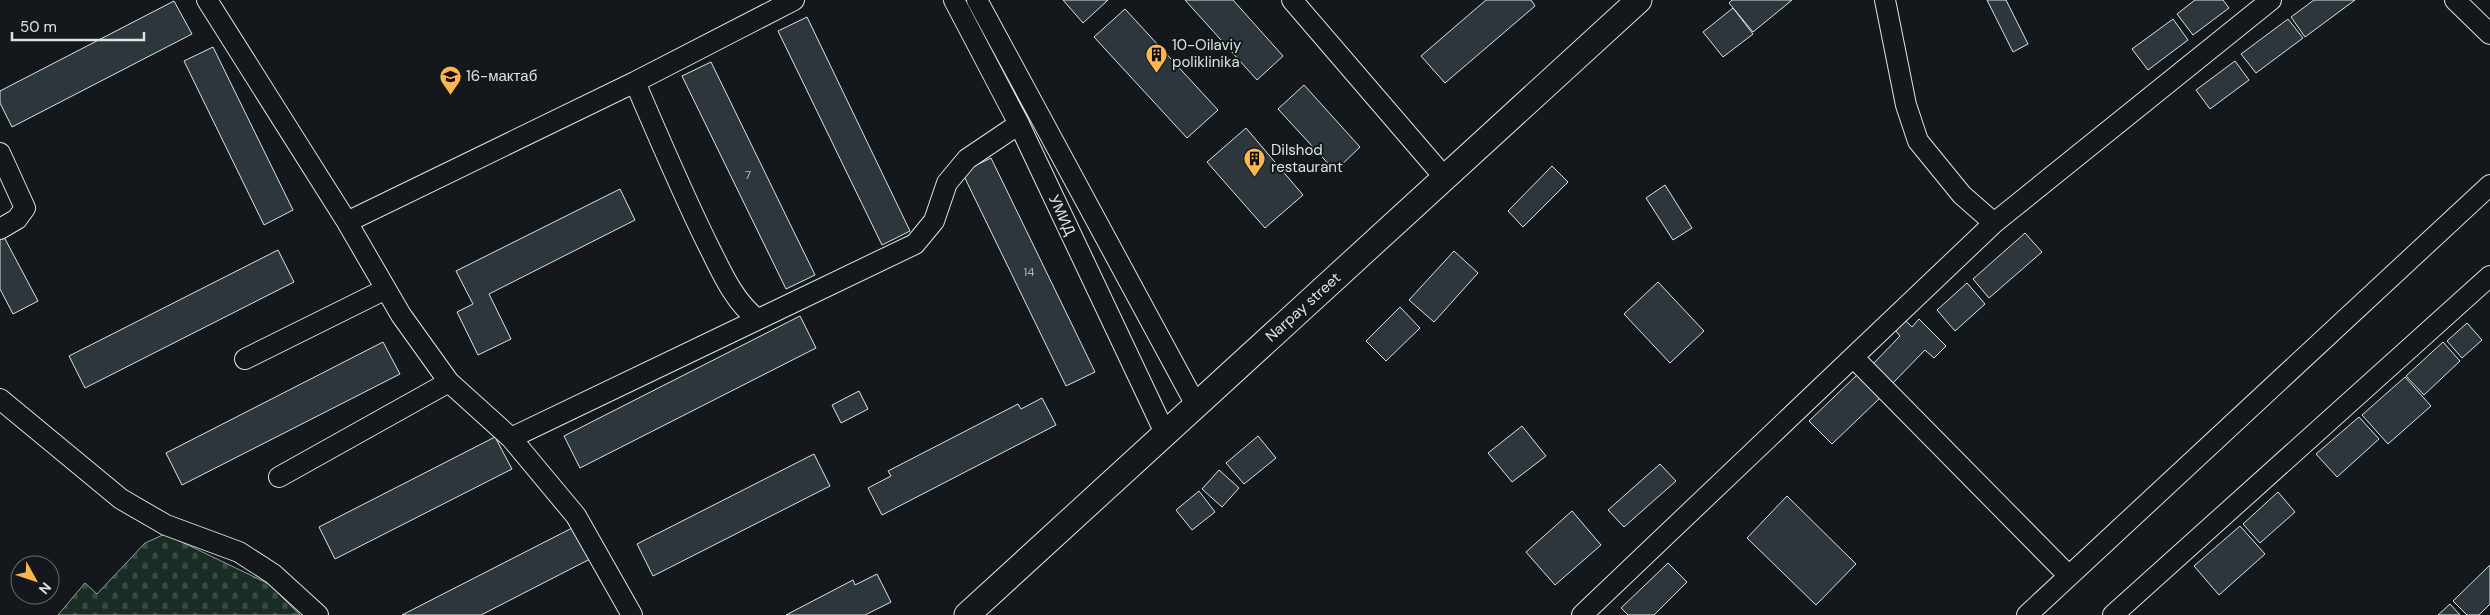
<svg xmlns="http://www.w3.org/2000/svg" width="2490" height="615" font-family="'DM Sans',sans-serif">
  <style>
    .cemetery { fill: url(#cemetery-stones); stroke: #939e99 }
    .building { fill: #2c363c; stroke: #d8e6dc }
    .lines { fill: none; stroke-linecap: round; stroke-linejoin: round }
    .minor-casing { stroke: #d8e6dc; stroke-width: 22 }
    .major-casing { stroke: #d8e6dc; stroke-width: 27 }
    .minor { stroke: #14181c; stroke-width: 20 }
    .major { stroke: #14181c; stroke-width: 25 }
    .labels { text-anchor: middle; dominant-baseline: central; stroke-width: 4; stroke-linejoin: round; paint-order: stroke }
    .number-label { font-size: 12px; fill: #adbab4 }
    .poi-label { font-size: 15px; fill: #d8e6dc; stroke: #14181c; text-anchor: start }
    .street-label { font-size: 15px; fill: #d8e6dc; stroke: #14181c }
  </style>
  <defs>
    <pattern id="cemetery-stones" width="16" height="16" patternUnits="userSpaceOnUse" patternTransform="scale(1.25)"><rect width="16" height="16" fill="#1a2d24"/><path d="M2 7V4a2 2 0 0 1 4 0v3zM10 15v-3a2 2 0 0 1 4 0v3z" fill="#3b4b43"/></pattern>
  </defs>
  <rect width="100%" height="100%" fill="#14181c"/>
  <path class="cemetery" d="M 165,534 L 269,584 L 300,615 L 58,615 L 85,583 L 97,594 L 145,543 Z"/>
  <path class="building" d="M 1063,0 L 1108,0 L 1083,23 Z
    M 1185,0 L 1233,0 L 1283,56 L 1257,80 Z
    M 1486,0 L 1531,0 L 1535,6 L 1445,83 L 1421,56 Z
    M 1732,0 L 1792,0 L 1753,32 L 1729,3 Z
    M 1987,0 L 2006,0 L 2028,44 L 2013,52 Z
    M 2195,0 L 2223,0 L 2229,8 L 2193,35 L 2177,14 Z
    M 2314,0 L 2355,0 L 2305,37 L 2291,17 Z
    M 174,1 L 192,34 L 12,127 L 0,103 L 0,91 Z
    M 1733,8 L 1753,34 L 1723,57 L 1703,32 Z
    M 1125,9 L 1218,110 L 1187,138 L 1094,37 Z
    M 807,17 L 910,231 L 882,245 L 778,31 Z
    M 2173,19 L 2188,40 L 2148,70 L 2132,49 Z
    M 2288,19 L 2303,38 L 2256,73 L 2241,54 Z
    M 213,47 L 293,210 L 264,225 L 184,61 Z
    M 2235,61 L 2249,80 L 2210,109 L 2196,90 Z
    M 711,62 L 815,275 L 786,289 L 682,76 Z
    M 1304,85 L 1360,147 L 1335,171 L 1278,109 Z
    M 1246,128 L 1303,195 L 1265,228 L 1207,162 Z
    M 991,158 L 1095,372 L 1066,386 L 962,172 Z
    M 1552,166 L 1568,182 L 1523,227 L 1508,211 Z
    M 1665,185 L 1692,228 L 1673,240 L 1646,198 Z
    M 620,189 L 635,220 L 489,294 L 511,339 L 478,355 L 457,312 L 473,304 L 456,271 Z
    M 2025,233 L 2042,252 L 1989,298 L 1973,279 Z
    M 4,237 L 38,301 L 13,314 L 0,289 L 0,239 Z
    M 278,250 L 294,282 L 85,388 L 69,356 Z
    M 1454,251 L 1478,273 L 1434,322 L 1409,300 Z
    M 1658,282 L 1704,331 L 1670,363 L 1624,314 Z
    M 1967,283 L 1985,304 L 1955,331 L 1937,310 Z
    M 1400,307 L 1420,328 L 1386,361 L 1366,341 Z
    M 800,316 L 816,348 L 580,468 L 564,436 Z
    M 1919,319 L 1946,346 L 1934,358 L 1925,350 L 1892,384 L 1872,365 L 1900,336 L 1895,330 L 1905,320 L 1912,327 Z
    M 2467,323 L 2482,340 L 2462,358 L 2447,341 Z
    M 383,342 L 400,374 L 182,485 L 166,453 Z
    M 2443,342 L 2460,361 L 2424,395 L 2406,376 Z
    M 1858,374 L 1881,397 L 1832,444 L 1809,421 Z
    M 2405,377 L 2431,406 L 2388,444 L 2362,415 Z
    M 859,391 L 868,409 L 841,423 L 832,405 Z
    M 1042,398 L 1056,425 L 882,515 L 868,488 L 891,476 L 888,471 L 1018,404 L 1021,409 Z
    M 2359,417 L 2379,439 L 2337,477 L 2316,454 Z
    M 1522,426 L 1546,456 L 1512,482 L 1488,453 Z
    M 1258,436 L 1276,458 L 1244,484 L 1226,463 Z
    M 495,437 L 512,469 L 335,559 L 319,527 Z
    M 814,454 L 830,486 L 653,576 L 637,544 Z
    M 1660,464 L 1676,481 L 1624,527 L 1608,510 Z
    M 1219,470 L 1239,488 L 1222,507 L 1202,489 Z
    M 1199,491 L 1215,512 L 1192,530 L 1176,510 Z
    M 2278,492 L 2295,512 L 2260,543 L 2243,524 Z
    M 1787,496 L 1856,564 L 1816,605 L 1747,538 Z
    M 1572,511 L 1601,545 L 1555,585 L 1526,552 Z
    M 576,526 L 592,558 L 481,615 L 402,615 Z
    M 2240,526 L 2265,554 L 2219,595 L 2194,566 Z
    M 1668,563 L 1687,582 L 1654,615 L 1628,615 L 1621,608 Z
    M 2490,565 L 2490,604 L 2479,615 L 2467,615 L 2453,601 Z
    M 877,574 L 891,602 L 865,615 L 786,615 L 853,580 L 855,585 Z
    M 2450,604 L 2460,615 L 2438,615 Z"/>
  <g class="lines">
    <defs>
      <path id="minor" d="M 207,0 L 347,222 L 401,315 L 449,382 L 511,438 L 576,516 L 632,615
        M 954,0 L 1019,124 L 1165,433
        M 977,0 L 1196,405
        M 1292,0 L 1445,178
        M 1885,0 L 1906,105 L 1918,141 L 1962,195 L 1994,223
        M 2455,0 L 2490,34
        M 635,82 C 658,136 681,190 707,243 C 721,270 732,299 757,319
        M 0,153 L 25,208 L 17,219 L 0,229
        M 347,222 L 635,82 L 794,0
        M 1853,357 L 2068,575
        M 245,359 L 386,289
        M 0,399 L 121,499 L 166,525 L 239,552 L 273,574 L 318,615
        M 511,438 L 915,244 L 934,221 L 947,183 L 967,159 L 1019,124
        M 279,477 L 449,382
        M 1582,615 L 1994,223 L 2271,0
        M 2027,615 L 2490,185
        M 2113,615 L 2490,276"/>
      <path id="major" d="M 967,615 L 1639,0"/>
    </defs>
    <use href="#minor" class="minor-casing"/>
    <use href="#major" class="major-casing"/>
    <use href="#minor" class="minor"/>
    <use href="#major" class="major"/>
  </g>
  <defs>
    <symbol id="building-pin" viewBox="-11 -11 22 30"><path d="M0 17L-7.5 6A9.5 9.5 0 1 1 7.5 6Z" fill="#ffb74d" stroke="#14181c"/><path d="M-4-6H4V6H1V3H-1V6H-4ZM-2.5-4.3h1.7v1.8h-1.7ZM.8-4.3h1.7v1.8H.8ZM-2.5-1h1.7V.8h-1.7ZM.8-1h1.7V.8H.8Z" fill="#111"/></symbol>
    <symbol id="school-pin" viewBox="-11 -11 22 30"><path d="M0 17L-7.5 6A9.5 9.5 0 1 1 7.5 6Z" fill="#ffb74d" stroke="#14181c"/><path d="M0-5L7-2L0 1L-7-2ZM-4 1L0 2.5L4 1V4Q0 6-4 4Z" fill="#111"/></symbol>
  </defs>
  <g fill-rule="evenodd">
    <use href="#building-pin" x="1144" y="42" width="25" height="34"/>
    <use href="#school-pin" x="438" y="64" width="25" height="34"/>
    <use href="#building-pin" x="1242" y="146" width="25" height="34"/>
  </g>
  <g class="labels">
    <g class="number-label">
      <text x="748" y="175">7</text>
      <text x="1029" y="272">14</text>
    </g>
    <g class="poi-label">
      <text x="1172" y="45">10-Oilaviy<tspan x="1172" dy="17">poliklinika</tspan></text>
      <text x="466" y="76">16-мактаб</text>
      <text x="1271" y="150">Dilshod<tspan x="1271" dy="17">restaurant</tspan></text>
    </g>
    <g class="street-label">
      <text transform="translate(1062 215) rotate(65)">УМИД</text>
      <text transform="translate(1303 307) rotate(-42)">Narpay street</text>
    </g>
  </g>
  <g transform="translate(35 580) rotate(130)"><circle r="24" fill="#14181c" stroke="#626a69"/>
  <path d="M0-4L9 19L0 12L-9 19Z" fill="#ffb74d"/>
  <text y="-8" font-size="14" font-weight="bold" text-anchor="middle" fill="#d8e6dc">N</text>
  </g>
  <path d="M12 32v8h132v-8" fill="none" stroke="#d8e6dc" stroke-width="2.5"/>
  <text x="20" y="32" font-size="15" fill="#d8e6dc" stroke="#14181c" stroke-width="4" paint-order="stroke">50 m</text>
</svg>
